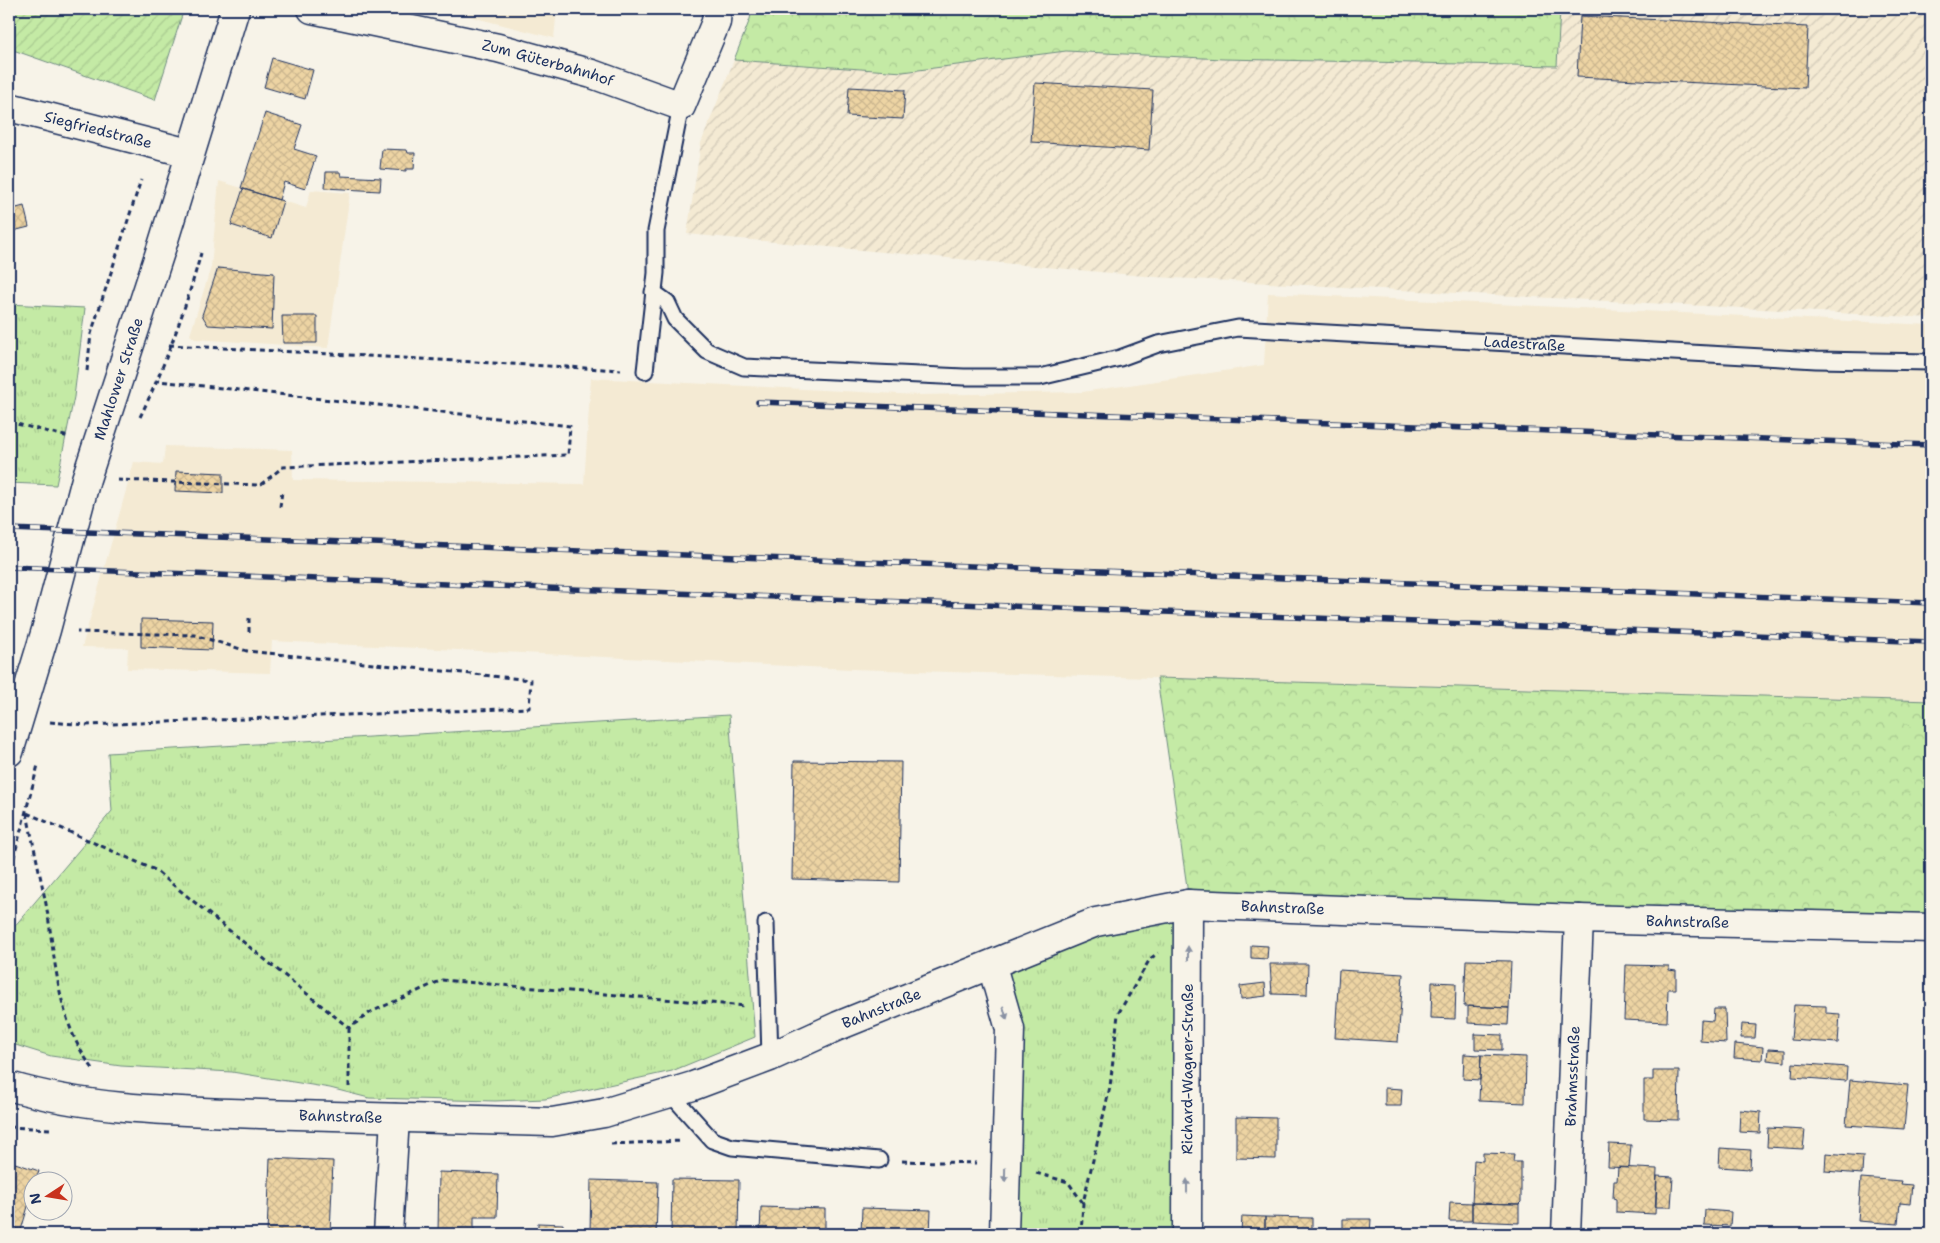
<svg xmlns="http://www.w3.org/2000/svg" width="1940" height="1243" font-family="'Shantell Sans',sans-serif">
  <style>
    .built { fill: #f4ead3 }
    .industrial { fill: url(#industrial-furrows) }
    .grass { fill: url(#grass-tufts); stroke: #708c82 }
    .forest { fill: url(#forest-crowns); stroke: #708c82 }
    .garden { fill: url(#garden-furrows); stroke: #708c82 }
    .building { fill: url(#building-cross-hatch); stroke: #1b2f5e }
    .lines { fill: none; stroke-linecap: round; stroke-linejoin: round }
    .lane-casing { stroke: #1b2f5e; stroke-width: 19 }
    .street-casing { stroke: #1b2f5e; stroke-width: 31 }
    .secondary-casing { stroke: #1b2f5e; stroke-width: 31 }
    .path { stroke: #1b2f5e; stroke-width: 3; stroke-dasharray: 5 4; stroke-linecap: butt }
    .lane { stroke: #f7f3e8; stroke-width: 15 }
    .street { stroke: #f7f3e8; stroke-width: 28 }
    .secondary { stroke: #f7f3e8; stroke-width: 28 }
    .rail-casing { stroke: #1b2f5e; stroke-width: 5.5 }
    .rail { stroke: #f7f3e8; stroke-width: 4; stroke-dasharray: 11; stroke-linecap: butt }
    .oneway { fill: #8991a3 }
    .labels { text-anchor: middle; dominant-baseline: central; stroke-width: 4; stroke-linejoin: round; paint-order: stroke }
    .street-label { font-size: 15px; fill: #1b2f5e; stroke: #f7f3e8 }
  </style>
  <defs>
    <pattern id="industrial-furrows" width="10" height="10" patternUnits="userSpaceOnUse" patternTransform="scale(1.25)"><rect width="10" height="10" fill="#f4ead3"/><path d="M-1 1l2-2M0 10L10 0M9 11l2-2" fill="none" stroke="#d1c9b8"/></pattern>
    <pattern id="grass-tufts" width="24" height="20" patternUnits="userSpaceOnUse" patternTransform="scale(1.25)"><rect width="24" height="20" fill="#c4eaa5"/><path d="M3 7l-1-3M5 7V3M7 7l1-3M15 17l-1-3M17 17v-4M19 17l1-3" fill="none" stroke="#a8c990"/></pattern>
    <pattern id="forest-crowns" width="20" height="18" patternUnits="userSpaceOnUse" patternTransform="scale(1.25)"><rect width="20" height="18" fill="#c4eaa5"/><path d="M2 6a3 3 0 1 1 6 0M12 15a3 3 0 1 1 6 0" fill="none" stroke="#a8c990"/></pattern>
    <pattern id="garden-furrows" width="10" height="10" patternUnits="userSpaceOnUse" patternTransform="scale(1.25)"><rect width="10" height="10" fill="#c4eaa5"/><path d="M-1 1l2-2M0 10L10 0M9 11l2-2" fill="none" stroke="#a8c990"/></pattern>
    <pattern id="building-cross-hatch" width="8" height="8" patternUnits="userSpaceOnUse" patternTransform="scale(1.25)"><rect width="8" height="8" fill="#edd4a3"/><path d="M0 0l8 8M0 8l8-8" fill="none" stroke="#cbb68f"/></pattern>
  </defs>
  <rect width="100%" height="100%" fill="#f7f3e8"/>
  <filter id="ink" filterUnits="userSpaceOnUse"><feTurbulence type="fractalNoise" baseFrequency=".02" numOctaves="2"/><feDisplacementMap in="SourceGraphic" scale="10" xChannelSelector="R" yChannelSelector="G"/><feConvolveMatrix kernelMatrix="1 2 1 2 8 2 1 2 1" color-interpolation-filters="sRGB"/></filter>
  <g filter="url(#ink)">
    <path class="built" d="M 440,9 L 557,9 L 554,38 Z
      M 219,181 L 306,208 L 311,190 L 350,193 L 328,348 L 195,339 L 190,335 L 211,267 Z
      M 1268,293 L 1931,325 L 1931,701 L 851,669 L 272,641 L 270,673 L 127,669 L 128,648 L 82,647 L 134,462 L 163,464 L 165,446 L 292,450 L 293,480 L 584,484 L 591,378 L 918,395 L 1082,392 L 1264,365 Z"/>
    <path class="industrial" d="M 1560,9 L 1931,9 L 1931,318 L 1155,277 L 687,234 L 701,143 L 734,60 L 903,72 L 1066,51 L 1223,59 L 1557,66 Z"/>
    <path class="grass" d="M 9,304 L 85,308 L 74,397 L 56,485 L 9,483 Z
      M 729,715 L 755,1037 L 672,1071 L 545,1099 L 495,1101 L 369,1098 L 330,1088 L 232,1072 L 121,1066 L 51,1056 L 9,1043 L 9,941 L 13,928 L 112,811 L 108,753 Z
      M 1188,904 L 1187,1234 L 1004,1234 L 1006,1164 L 992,966 L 1096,922 L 1160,926 Z"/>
    <path class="forest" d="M 752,9 L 1560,9 L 1557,66 L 1223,59 L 1066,51 L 903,72 L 734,60 L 750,19 Z
      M 1157,678 L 1931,701 L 1931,928 L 1188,894 Z"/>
    <path class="garden" d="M 9,9 L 184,9 L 155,100 L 16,51 L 9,50 Z"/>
    <path class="building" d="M 1580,16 L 1808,27 L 1805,88 L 1577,77 Z
      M 272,58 L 313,70 L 305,99 L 264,87 Z
      M 1035,83 L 1153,90 L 1149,150 L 1031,142 Z
      M 849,87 L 905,90 L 903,119 L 847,116 Z
      M 265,113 L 302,125 L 294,149 L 316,156 L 305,189 L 284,182 L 279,200 L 241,188 Z
      M 382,149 L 407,150 L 408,153 L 415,153 L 414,169 L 406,169 L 406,171 L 380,169 Z
      M 326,172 L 340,172 L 341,176 L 381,178 L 380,191 L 325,188 Z
      M 243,189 L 283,201 L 272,238 L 231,225 Z
      M 24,206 L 29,227 L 9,232 L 9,210 Z
      M 218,268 L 274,273 L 272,329 L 208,325 L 202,315 Z
      M 282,316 L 317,316 L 317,343 L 283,343 Z
      M 176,471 L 223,473 L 223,493 L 175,491 Z
      M 141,619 L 213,621 L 212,650 L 141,647 Z
      M 794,761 L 901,762 L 899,882 L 792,879 Z
      M 1251,945 L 1268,946 L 1267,959 L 1251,958 Z
      M 1466,960 L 1511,961 L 1509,1008 L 1464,1006 Z
      M 1270,964 L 1308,964 L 1307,995 L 1272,994 Z
      M 1626,965 L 1669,966 L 1669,970 L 1676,971 L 1676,989 L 1668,989 L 1667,1022 L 1624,1020 Z
      M 1339,970 L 1403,974 L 1398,1042 L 1335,1038 Z
      M 1432,982 L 1456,983 L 1455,1019 L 1431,1018 Z
      M 1265,983 L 1266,996 L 1241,999 L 1240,986 Z
      M 1794,1005 L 1826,1006 L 1826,1013 L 1840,1014 L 1838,1043 L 1791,1040 Z
      M 1468,1006 L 1509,1008 L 1508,1025 L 1468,1023 Z
      M 1714,1009 L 1725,1009 L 1726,1043 L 1700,1041 L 1701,1020 L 1713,1021 Z
      M 1742,1024 L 1756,1025 L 1755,1038 L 1741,1038 Z
      M 1475,1034 L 1502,1035 L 1502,1050 L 1475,1049 Z
      M 1735,1044 L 1763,1047 L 1762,1060 L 1734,1058 Z
      M 1768,1049 L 1785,1050 L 1785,1062 L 1767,1060 Z
      M 1464,1054 L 1481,1055 L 1480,1080 L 1463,1079 Z
      M 1481,1055 L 1526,1057 L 1525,1103 L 1479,1101 Z
      M 1793,1063 L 1847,1067 L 1846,1081 L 1792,1077 Z
      M 1653,1071 L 1679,1071 L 1678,1120 L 1644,1119 L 1644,1080 L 1653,1080 Z
      M 1850,1080 L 1908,1085 L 1904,1129 L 1846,1125 Z
      M 1385,1088 L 1402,1089 L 1401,1106 L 1385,1106 Z
      M 1740,1110 L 1761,1112 L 1760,1133 L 1739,1132 Z
      M 1236,1117 L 1276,1118 L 1276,1159 L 1236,1158 Z
      M 1768,1128 L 1805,1130 L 1803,1149 L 1767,1147 Z
      M 1609,1144 L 1631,1145 L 1629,1168 L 1608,1167 Z
      M 1720,1148 L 1751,1150 L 1750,1169 L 1719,1167 Z
      M 1483,1153 L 1514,1154 L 1513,1162 L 1521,1162 L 1521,1202 L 1519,1204 L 1472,1203 L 1474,1160 L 1483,1161 Z
      M 1826,1153 L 1863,1156 L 1862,1174 L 1825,1171 Z
      M 270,1158 L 333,1161 L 330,1234 L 267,1234 Z
      M 9,1161 L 39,1171 L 36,1180 L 32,1180 L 32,1193 L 21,1230 L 9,1227 Z
      M 1618,1167 L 1657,1169 L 1655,1214 L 1616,1212 L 1616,1199 L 1613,1198 L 1614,1181 L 1617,1181 Z
      M 439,1172 L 498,1174 L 497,1217 L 474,1217 L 474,1234 L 438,1234 Z
      M 1657,1176 L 1673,1177 L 1671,1207 L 1656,1207 Z
      M 1861,1178 L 1902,1181 L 1901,1184 L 1912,1185 L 1910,1204 L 1900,1203 L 1898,1224 L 1858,1221 Z
      M 672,1179 L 739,1180 L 738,1234 L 671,1234 Z
      M 591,1180 L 658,1182 L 656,1234 L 590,1234 Z
      M 1450,1202 L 1472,1203 L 1472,1221 L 1449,1221 Z
      M 1472,1203 L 1519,1204 L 1519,1223 L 1472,1221 Z
      M 761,1207 L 825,1209 L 825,1234 L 760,1234 Z
      M 862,1208 L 931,1210 L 930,1234 L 861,1234 Z
      M 1705,1210 L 1731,1212 L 1730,1226 L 1704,1225 Z
      M 1242,1216 L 1265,1217 L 1265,1234 L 1241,1233 Z
      M 1265,1217 L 1312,1218 L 1312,1234 L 1265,1234 Z
      M 1343,1219 L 1371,1219 L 1370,1234 L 1343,1234 Z
      M 538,1223 L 563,1224 L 563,1234 L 585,1234 L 518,1234 L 538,1233 Z"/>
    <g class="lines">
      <defs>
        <g id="lane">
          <path id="s1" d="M 653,292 L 667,302 L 675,319 L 707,351 L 744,367 L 964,377 L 1040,377 L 1120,358 L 1158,344 L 1238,328 L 1816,360 L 1931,362"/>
          <path d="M 645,371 L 656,273 L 656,231 L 681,106"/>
          <path d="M 766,923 L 770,1057"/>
          <path d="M 670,1093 L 712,1140 L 732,1147 L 879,1160"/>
        </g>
        <g id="street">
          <path id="s2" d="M 312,9 L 498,48 L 592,74 L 681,106 L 716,22 L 717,9"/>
          <path id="s3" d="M 9,107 L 189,153"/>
          <path d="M 992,966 L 1010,1029 L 1004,1234"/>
          <path id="s4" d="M 9,1086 C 89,1110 177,1111 260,1114 C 358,1117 455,1120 552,1122 L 604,1113 L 693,1086 L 770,1057 L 838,1026 L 1096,922 L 1188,904 L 1579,919 L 1931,928"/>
          <path d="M 388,1234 L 395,1118"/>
          <path id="s5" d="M 1187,1234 L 1188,904"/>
          <path id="s6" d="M 1566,1234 L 1579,919"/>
        </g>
        <g id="secondary">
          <path id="s7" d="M 9,752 L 46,630 L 86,479 L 163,243 L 235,9"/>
        </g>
      </defs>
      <use href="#lane" class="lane-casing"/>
      <use href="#street" class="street-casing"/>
      <use href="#secondary" class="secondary-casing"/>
      <path class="path" d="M 169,345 L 621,370
        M 87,371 L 91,334 L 141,180
        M 140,417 C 165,366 186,308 201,253
        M 9,422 L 69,437
        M 117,480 L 260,485 L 283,467 L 568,455 L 570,426 L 158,381
        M 280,507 L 282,491
        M 249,632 L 249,614
        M 50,722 L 87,725 L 529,708 L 531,680 L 247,651 L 195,635 L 77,632
        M 27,813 L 155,870 L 349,1028 L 371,1012 L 442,980 L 745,1006
        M 27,813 C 33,844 40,874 46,904 C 56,960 57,1026 95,1071
        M 9,876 L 38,765
        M 349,1028 L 349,1087
        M 9,1127 L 52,1129
        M 611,1144 L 682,1141
        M 902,1161 L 976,1163
        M 1036,1173 L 1068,1182 L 1083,1203
        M 1081,1234 L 1083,1203 L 1110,1087 L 1118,1014 L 1150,959 L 1158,953"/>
      <use href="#lane" class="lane"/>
      <use href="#street" class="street"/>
      <use href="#secondary" class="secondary"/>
      <defs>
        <path id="rail" d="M 758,402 L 1931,445
          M 9,529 L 1931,603
          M 9,567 L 1931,642"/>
      </defs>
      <use href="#rail" class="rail-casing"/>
      <use href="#rail" class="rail"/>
    </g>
    <defs><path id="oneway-solid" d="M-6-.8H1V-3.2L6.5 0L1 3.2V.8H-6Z" transform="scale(1.25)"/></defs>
    <g class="oneway">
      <use href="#oneway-solid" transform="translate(1188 953) rotate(-90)"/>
      <use href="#oneway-solid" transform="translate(1005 1013) rotate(74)"/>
      <use href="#oneway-solid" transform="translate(1005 1175) rotate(91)"/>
      <use href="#oneway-solid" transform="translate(1187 1186) rotate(-90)"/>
    </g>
  </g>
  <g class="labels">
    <g class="street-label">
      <text stroke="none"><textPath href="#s2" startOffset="242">Zum Güterbahnhof</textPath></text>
      <text stroke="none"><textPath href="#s3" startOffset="92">Siegfriedstraße</textPath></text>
      <text stroke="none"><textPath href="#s1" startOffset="909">Ladestraße</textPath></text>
      <text stroke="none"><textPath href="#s7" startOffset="389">Mahlower Straße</textPath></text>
      <text stroke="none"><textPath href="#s4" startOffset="1315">Bahnstraße</textPath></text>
      <text stroke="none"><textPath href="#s4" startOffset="1720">Bahnstraße</textPath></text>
      <text stroke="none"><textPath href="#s4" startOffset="895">Bahnstraße</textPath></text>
      <text stroke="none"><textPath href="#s5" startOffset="165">Richard-Wagner-Straße</textPath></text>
      <text stroke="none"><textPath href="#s6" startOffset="158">Brahmsstraße</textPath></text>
      <text stroke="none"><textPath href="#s4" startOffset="334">Bahnstraße</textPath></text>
    </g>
  </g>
  <rect width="1940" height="1243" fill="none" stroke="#f7f3e8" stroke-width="30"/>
  <rect x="15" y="15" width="1910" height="1213" fill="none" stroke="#1b2f5e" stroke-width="2" filter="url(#ink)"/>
  <g transform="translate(48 1196) rotate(258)"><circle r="24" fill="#f7f3e8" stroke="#9fa5b1"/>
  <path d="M0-4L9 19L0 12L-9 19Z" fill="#c8321e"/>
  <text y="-8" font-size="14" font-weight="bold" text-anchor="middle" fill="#1b2f5e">N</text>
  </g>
</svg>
